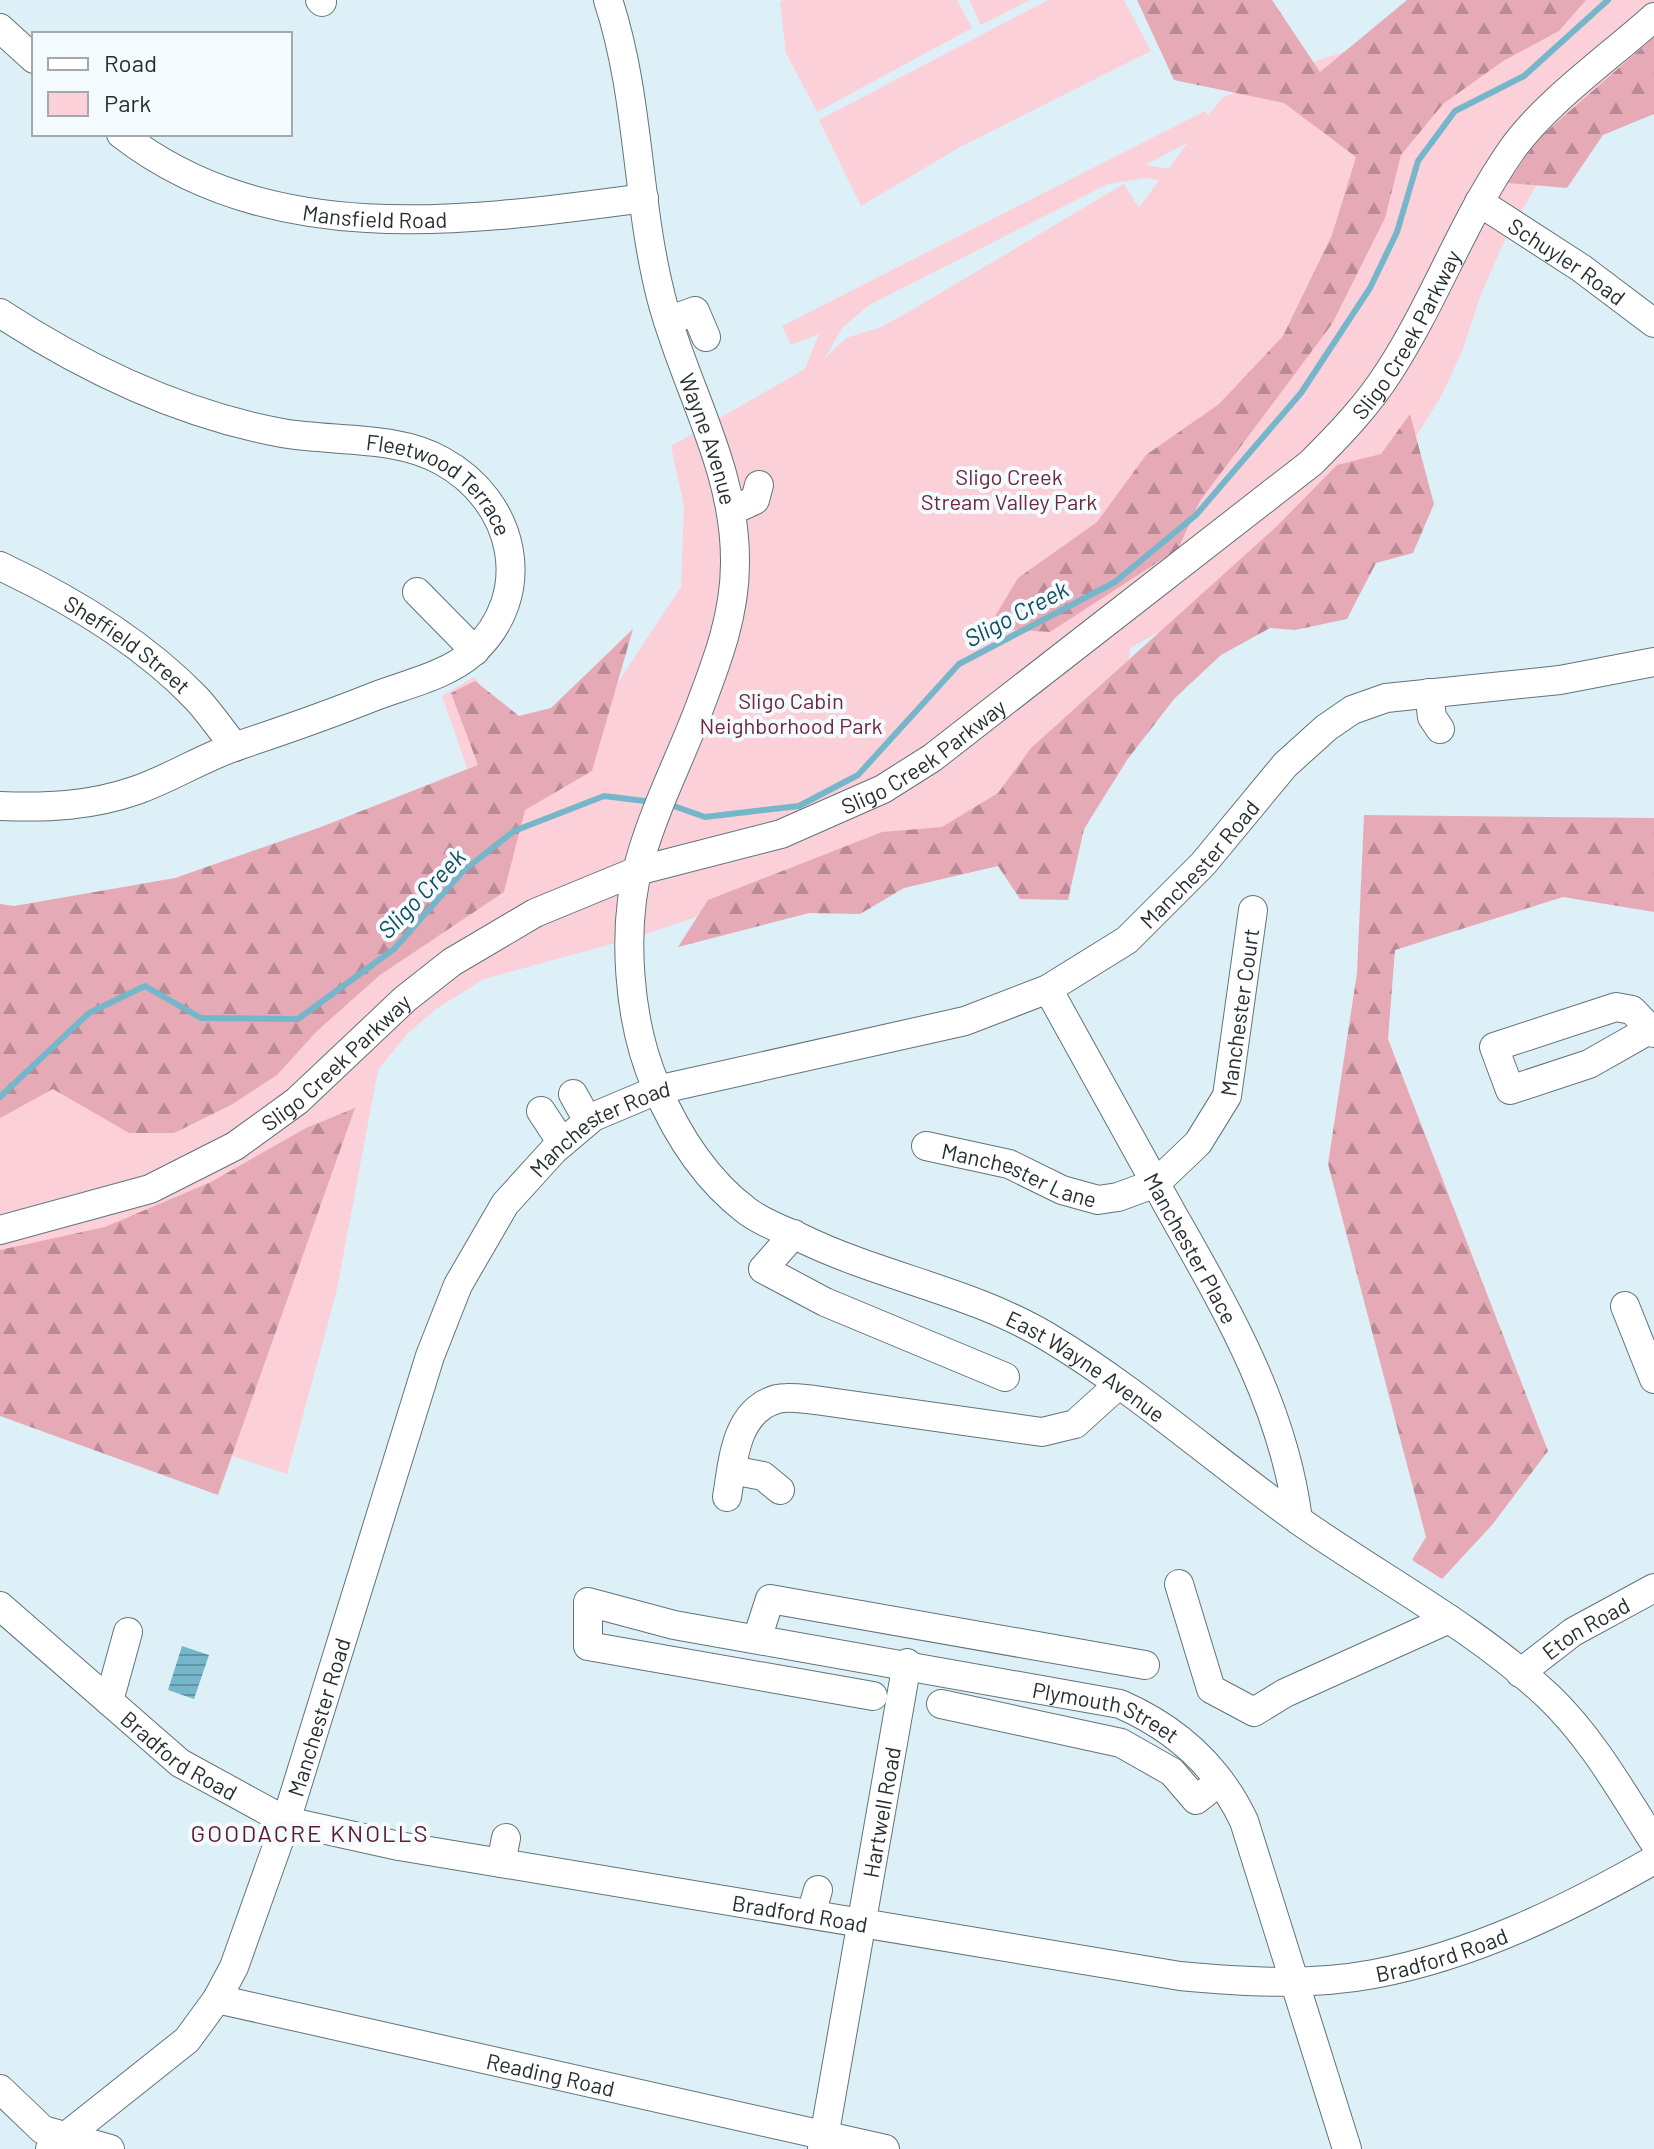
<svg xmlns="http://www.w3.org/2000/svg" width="1654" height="2149" font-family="Barlow,sans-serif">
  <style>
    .green { fill: #fbd0d9; fill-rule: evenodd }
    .forest { fill: url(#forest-firs) }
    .water { fill: url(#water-rules) }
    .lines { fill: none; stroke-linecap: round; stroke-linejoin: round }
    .stream { stroke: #76b6cb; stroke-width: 6 }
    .minor-casing { stroke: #627379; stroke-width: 30 }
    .minor { stroke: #fff; stroke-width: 28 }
    .labels { text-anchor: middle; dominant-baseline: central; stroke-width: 8; stroke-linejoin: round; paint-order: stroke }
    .street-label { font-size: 22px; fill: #272f31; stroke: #f4fbfe }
    .park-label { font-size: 22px; fill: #6f283d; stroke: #f4fbfe }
    .water-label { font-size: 24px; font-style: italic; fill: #154c5c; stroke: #f4fbfe }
    .neighbourhood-label { font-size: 24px; letter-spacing: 2px; fill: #5f1b31; stroke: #f4fbfe }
  </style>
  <defs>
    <pattern id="forest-firs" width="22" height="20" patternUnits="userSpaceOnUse" patternTransform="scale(2)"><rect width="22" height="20" fill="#e6aab7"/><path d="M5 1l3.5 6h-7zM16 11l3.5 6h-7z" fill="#ba8b95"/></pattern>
    <pattern id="water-rules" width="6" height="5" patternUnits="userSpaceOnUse" patternTransform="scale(2)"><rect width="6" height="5" fill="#76b6cb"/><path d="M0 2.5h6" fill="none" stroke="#6194a5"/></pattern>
  </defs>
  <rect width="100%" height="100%" fill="#ddf0f7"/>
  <path class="green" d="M 784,0 L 957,0 L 972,28 L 817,112 L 786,53 L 780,2 Z
    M 969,0 L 1030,0 L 981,25 Z
    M 1048,0 L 1124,0 L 1151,51 L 960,147 L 861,206 L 819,120 Z
    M 1477,0 L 1654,0 L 1654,93 L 1539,181 L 1503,244 L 1481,294 L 1463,349 L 1442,395 L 1415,438 L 1289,561 L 1130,648 L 1124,715 L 1096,781 L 637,937 L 484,979 L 436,1009 L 407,1034 L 378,1070 L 336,1294 L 287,1474 L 0,1378 L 0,920 L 58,920 L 474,788 L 442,696 L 474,677 L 544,761 L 597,714 L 681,587 L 684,506 L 671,446 L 805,369 L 819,334 L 791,345 L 782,326 L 1205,111 L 1208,116 L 1223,97 L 1319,60 L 1466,13 ZM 1187,143 L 1169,169 L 1145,165 ZM 1145,178 L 1159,180 L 1139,208 L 1124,184 L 905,314 L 881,327 L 846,338 L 825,358 L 842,328 L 869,305 L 1108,184 Z"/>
  <path class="forest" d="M 1137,0 L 1272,0 L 1320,72 L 1407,0 L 1586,0 L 1559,31 L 1503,61 L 1443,104 L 1401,155 L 1385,218 L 1332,324 L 1200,501 L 1178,549 L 1050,632 L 988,628 L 1018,578 L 1097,522 L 1146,455 L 1219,404 L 1283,336 L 1332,235 L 1356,157 L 1284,103 L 1174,80 Z
    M 1654,37 L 1654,114 L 1603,135 L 1567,188 L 1508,183 L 1538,139 Z
    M 1410,414 L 1434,504 L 1413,553 L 1376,563 L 1347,619 L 1295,630 L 1270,628 L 1221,655 L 1174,699 L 1127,760 L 1084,829 L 1068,900 L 1020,899 L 998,866 L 904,888 L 860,914 L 809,913 L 678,947 L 708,900 L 882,832 L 942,827 L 998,793 L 1031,748 L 1276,527 L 1337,465 L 1381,454 Z
    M 633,629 L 592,771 L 525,810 L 504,892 L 380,975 L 317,1031 L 277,1075 L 231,1105 L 174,1133 L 129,1133 L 53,1089 L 0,1118 L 0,904 L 14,906 L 175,878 L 321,827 L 478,765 L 451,693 L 475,681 L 519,716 L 551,708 Z
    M 1364,815 L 1654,818 L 1654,912 L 1563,897 L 1395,950 L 1388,1039 L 1548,1451 L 1492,1525 L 1442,1579 L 1412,1560 L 1426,1537 L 1328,1164 L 1357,973 Z
    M 355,1108 L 218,1495 L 0,1416 L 0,1250 L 105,1227 L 211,1182 L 306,1128 Z"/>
  <path class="water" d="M 182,1646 L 209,1655 L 194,1699 L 168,1690 Z"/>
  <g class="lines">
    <path class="stream" d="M 668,804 L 705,817 L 799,806 L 858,775 L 959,664 L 1115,582 L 1196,515 L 1301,393 L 1370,288 L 1397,232 L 1418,161 L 1455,111 L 1524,76 L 1608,0
      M 0,1097 L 89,1013 L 145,986 L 201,1018 L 298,1019 L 394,949 L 463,871 L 514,831 L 604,796 L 653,802"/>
    <defs>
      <g id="minor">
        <path d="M 320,0 L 322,2"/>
        <path id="s1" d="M 608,0 C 640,97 636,199 661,297 C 684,387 736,467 735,563 C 735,617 716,664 697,714 C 678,763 654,810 640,860 C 621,928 628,1022 656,1086 C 676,1133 706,1180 747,1211 C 763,1223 783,1230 801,1238 C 881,1277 971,1291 1048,1337 C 1135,1389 1218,1463 1301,1522 C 1384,1580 1474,1627 1548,1696 C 1592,1738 1622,1792 1654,1842"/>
        <path d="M 0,28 L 34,59"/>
        <path id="s2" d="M 121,134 C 271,251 470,221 644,198"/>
        <path id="s3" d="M 1479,202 L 1581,268 L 1654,323"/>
        <path id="s4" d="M 0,313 C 87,370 180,414 282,433 C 333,442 396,435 442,461 C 515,501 537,594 472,653 C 448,675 404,685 373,697 C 328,715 282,731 237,746 C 202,758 171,778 137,790 C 91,806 48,808 0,806"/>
        <path d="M 668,321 L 695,311 L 706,337"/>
        <path d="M 731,511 L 755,500 L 759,485"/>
        <path id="s5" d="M 0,566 C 70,599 142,642 196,698 C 210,713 222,731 235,747"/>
        <path d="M 417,592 L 475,651"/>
        <path d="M 1429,693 L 1432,717 L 1440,729"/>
        <path id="s6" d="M 1048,989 C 1089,1064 1131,1138 1172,1213 C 1227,1310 1284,1407 1298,1520"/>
        <path d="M 1649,1030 L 1589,1064 L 1510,1090 L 1494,1047 L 1616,1007 L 1632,1010 L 1654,1033"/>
        <path d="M 573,1094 L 588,1121"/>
        <path d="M 541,1111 L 562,1143"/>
        <path id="s7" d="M 926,1146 L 1009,1164 L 1062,1190 L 1098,1200 L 1118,1197 L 1156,1183 L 1198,1143 L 1227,1096 L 1253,910"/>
        <path id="s8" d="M 0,1230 L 150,1189 L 235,1146 L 297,1101 L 405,999 L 452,962 L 535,913 L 637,871 L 781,834 L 883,789 L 932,758 L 1311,463 C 1340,434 1368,405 1390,370 C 1435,300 1463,220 1511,151 C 1543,104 1611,56 1654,17"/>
        <path d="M 794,1234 L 763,1269 L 825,1302 L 1005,1377"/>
        <path d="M 1625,1306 L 1654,1379"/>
        <path d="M 732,1470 L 763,1476 L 780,1490"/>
        <path d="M 727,1497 C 733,1461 735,1411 777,1399 C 788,1396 804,1399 815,1400 L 1042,1432 L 1075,1424 L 1117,1386"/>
        <path d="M 1179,1584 L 1211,1689 L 1254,1712 L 1285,1693 L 1449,1619"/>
        <path id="s9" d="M 0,1606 L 180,1763 L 286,1821 L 399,1846 L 1180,1976 C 1244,1982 1310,1986 1374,1974 C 1474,1955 1566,1910 1654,1860"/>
        <path d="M 757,1639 L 770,1599 L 1145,1665"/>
        <path id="s10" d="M 1520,1673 L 1573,1632 L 1654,1588"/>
        <path id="s11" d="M 873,1696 L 588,1646 L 588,1602 L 674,1625 L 1120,1704 C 1175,1728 1218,1766 1244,1821 L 1347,2149"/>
        <path d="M 109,1701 L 128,1632"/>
        <path d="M 941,1704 L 1121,1743 L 1172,1772 L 1196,1800 L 1220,1781"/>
        <path d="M 501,1863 L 506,1838"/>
        <path d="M 811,1914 L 818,1890"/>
        <path id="s12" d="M 217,1999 L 885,2149"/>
        <path d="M 0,2089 L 43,2130 L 110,2149"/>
        <path id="s13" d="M 50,2149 L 187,2040 L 217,1999 L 234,1967 L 286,1821 L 430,1356 L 458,1285 L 505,1204 L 554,1150 L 593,1117 L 657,1090 L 965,1021 L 1048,989 L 1127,940 L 1203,864 L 1285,765 L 1326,728 L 1352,710 L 1386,698 L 1560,680 L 1654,662"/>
        <path id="s14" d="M 822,2149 L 907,1663"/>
      </g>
    </defs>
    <use href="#minor" class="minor-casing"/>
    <use href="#minor" class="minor"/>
  </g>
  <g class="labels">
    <g class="street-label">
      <text stroke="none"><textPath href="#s2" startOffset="272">Mansfield Road</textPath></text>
      <text stroke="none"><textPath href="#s3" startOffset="106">Schuyler Road</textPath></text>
      <text stroke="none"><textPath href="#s8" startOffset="1702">Sligo Creek Parkway</textPath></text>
      <text stroke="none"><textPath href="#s1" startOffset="452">Wayne Avenue</textPath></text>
      <text stroke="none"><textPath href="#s4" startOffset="482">Fleetwood Terrace</textPath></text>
      <text stroke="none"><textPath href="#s5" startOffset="150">Sheffield Street</textPath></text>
      <text stroke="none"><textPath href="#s8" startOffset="1054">Sligo Creek Parkway</textPath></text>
      <text stroke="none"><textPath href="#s13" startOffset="1870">Manchester Road</textPath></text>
      <text stroke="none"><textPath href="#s7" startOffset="440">Manchester Court</textPath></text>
      <text stroke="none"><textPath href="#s8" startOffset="382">Sligo Creek Parkway</textPath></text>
      <text stroke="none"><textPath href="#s13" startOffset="1198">Manchester Road</textPath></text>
      <text stroke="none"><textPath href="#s7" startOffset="98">Manchester Lane</textPath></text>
      <text stroke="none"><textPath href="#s6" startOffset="296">Manchester Place</textPath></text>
      <text stroke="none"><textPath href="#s1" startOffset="1654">East Wayne Avenue</textPath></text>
      <text stroke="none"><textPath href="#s10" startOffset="80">Eton Road</textPath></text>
      <text stroke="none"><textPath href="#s11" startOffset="864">Plymouth Street</textPath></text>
      <text stroke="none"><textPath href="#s13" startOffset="526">Manchester Road</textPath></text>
      <text stroke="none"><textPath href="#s9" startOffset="234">Bradford Road</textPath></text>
      <text stroke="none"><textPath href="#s14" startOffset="342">Hartwell Road</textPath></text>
      <text stroke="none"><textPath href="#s9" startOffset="882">Bradford Road</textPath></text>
      <text stroke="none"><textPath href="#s9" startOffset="1532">Bradford Road</textPath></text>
      <text stroke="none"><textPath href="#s12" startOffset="342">Reading Road</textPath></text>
    </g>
    <g class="park-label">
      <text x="1009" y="476">Sligo Creek<tspan x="1009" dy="25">Stream Valley Park</tspan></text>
      <text x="791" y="700">Sligo Cabin<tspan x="791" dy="25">Neighborhood Park</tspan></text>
    </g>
    <g class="water-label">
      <text transform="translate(1016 613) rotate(-28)">Sligo Creek</text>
      <text transform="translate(421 893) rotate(-46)">Sligo Creek</text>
    </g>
    <g class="neighbourhood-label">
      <text x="310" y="1832">GOODACRE KNOLLS</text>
    </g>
  </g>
  <rect x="32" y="32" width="260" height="104" fill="#f4fbfe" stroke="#a2a9ac" stroke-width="2"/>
  <rect x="48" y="58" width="40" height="12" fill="#ffffff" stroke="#a2a9ac" stroke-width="2"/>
  <text x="104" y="72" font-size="24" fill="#272f31">Road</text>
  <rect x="48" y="92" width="40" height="24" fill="#fbd0d9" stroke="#a2a9ac" stroke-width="2"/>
  <text x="104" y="112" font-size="24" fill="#272f31">Park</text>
</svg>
